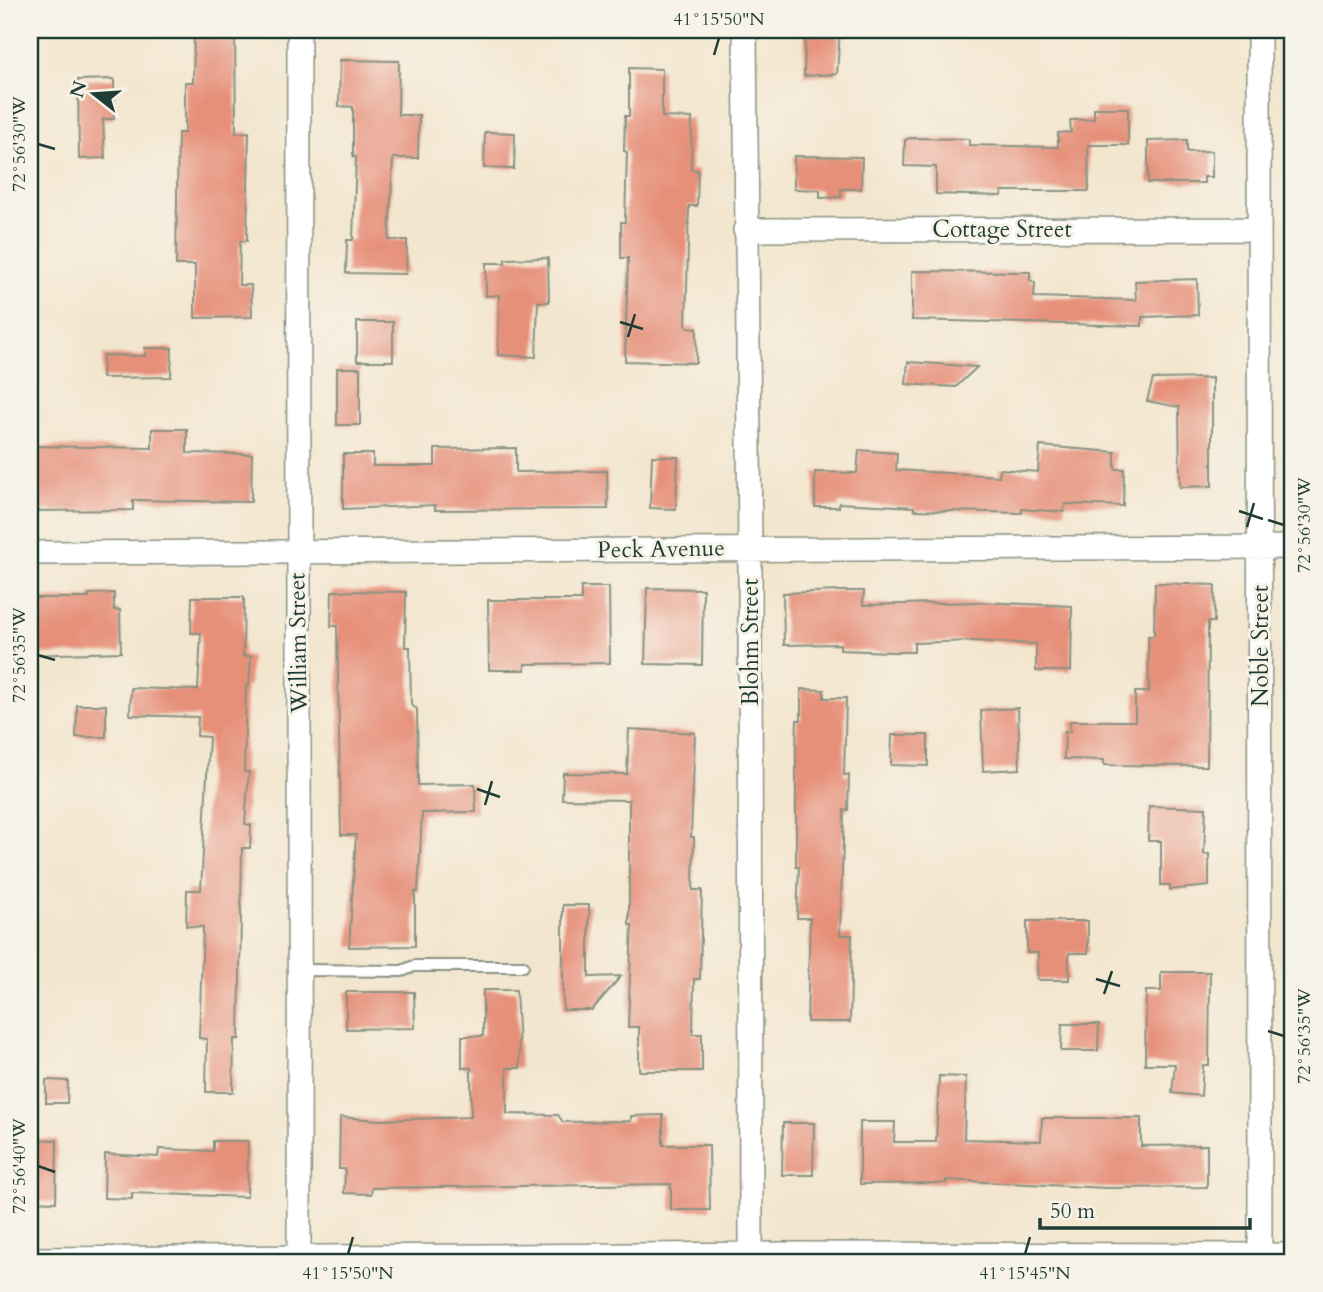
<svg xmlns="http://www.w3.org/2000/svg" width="1323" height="1292" font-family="Cardo,serif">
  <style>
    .building { fill: #e6907a }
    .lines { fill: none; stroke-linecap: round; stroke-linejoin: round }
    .service-casing { stroke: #899282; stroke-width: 14 }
    .minor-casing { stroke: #899282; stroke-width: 26 }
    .service { stroke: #fff; stroke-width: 10 }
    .minor { stroke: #fff; stroke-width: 23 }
    .ticks { fill: none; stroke: #1f3d34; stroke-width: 2.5 }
    .labels { text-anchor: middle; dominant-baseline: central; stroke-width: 6; stroke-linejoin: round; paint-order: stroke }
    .street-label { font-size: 23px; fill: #1f3d34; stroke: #f7f3e8 }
    .neatline { fill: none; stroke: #1f3d34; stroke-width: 2.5 }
    .ticks-label { font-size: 18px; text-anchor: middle; fill: #1f3d34 }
  </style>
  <rect width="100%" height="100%" fill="#f7f3e8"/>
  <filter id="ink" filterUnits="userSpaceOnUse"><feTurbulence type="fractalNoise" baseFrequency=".0143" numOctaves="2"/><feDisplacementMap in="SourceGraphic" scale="14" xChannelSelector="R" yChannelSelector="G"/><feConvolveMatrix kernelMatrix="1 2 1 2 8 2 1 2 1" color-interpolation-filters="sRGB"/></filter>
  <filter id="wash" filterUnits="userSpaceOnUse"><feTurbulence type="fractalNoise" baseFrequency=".00686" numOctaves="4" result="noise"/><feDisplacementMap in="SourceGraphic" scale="28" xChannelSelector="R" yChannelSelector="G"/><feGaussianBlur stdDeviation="1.57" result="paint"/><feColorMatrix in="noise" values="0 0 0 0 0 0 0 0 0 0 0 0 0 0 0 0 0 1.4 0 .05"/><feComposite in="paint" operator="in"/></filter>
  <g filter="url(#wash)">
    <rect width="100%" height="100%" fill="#f3e6cf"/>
    <g id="blocks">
      <path class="building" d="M 194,30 L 235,30 L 236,133 L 249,132 L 247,241 L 240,241 L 239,285 L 251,285 L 252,317 L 195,318 L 195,265 L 176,265 L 178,133 L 185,133 L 185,82 L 193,82 Z
        M 805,30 L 840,30 L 837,74 L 804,76 Z
        M 340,60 L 399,61 L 398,115 L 419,115 L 418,158 L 393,158 L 389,240 L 407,240 L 406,274 L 346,273 L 347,240 L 353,240 L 356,157 L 353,157 L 353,107 L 339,106 Z
        M 629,68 L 662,69 L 662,117 L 692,118 L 691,170 L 698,170 L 697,206 L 689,206 L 686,327 L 697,328 L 696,363 L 625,361 L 628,258 L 621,258 L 621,222 L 625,222 L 627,152 L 624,151 L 625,116 L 629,116 Z
        M 114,79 L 114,119 L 103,119 L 105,158 L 79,159 L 78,80 Z
        M 1094,108 L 1128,108 L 1128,145 L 1088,145 L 1089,191 L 1002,191 L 1002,196 L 936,194 L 936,167 L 904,166 L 905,140 L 910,138 L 969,139 L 969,145 L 1058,147 L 1058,133 L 1071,132 L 1070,120 L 1094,119 Z
        M 485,132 L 515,133 L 514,169 L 484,168 Z
        M 1187,140 L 1187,152 L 1212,151 L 1212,177 L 1204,177 L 1204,183 L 1148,183 L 1148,141 Z
        M 794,156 L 862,157 L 861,189 L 841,189 L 841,197 L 820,198 L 820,190 L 794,189 Z
        M 548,258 L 549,302 L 538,302 L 536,357 L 498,355 L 499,295 L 486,296 L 486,263 L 505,263 L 505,259 Z
        M 912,271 L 1030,272 L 1030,280 L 1035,283 L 1034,297 L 1136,300 L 1135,281 L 1197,279 L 1198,315 L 1142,317 L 1142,326 L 912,320 Z
        M 357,322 L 393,322 L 393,361 L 357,361 Z
        M 145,348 L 172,348 L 171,377 L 102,378 L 103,355 L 145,356 Z
        M 908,362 L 924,363 L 977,367 L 956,387 L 906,384 Z
        M 337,368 L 360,368 L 360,425 L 337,425 Z
        M 1212,378 L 1212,486 L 1180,487 L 1179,407 L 1147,401 L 1153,379 Z
        M 152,429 L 187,429 L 187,453 L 252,454 L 251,502 L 133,500 L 133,510 L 30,511 L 30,446 L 152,448 Z
        M 1040,446 L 1115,452 L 1115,469 L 1124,469 L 1123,506 L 1065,504 L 1064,512 L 1022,509 L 1022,513 L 914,510 L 914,507 L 839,503 L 839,507 L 815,507 L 815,472 L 857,473 L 859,450 L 897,453 L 896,470 L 999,476 L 1000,469 L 1038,472 Z
        M 516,448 L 516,472 L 607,471 L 608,509 L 435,510 L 435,505 L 343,509 L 343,454 L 373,454 L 373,466 L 435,466 L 435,449 Z
        M 652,456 L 678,457 L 676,509 L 650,508 Z
        M 1155,583 L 1215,585 L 1214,622 L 1208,622 L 1207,766 L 1104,765 L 1104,760 L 1064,759 L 1065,732 L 1070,732 L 1070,721 L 1135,721 L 1135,692 L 1149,692 L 1148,636 L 1154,636 Z
        M 581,587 L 609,587 L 610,663 L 525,664 L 525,670 L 489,670 L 488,600 L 581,600 Z
        M 647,588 L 703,589 L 702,665 L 645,664 Z
        M 332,591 L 406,592 L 405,647 L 410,647 L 411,705 L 417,709 L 418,785 L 475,784 L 476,812 L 422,813 L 418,892 L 415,892 L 415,946 L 349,947 L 356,835 L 341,835 L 337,626 L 331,626 Z
        M 841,591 L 864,591 L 863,605 L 978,602 L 1072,606 L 1071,671 L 1036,671 L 1036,644 L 972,641 L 914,643 L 914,652 L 891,652 L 840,650 L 840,644 L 784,645 L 783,593 Z
        M 114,593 L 114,610 L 120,610 L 121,652 L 30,655 L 30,598 L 89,598 L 89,594 Z
        M 192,597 L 244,597 L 243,656 L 251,656 L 249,686 L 246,686 L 244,772 L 249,772 L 245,824 L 251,825 L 250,848 L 242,848 L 239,1039 L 234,1039 L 233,1092 L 206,1092 L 207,1039 L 199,1038 L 203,927 L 186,926 L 187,890 L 201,890 L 209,737 L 197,736 L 198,717 L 130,715 L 131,688 L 198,690 L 201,633 L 191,633 Z
        M 801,689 L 824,690 L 824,698 L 846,698 L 844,775 L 849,775 L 848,810 L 844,810 L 840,935 L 852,935 L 850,1022 L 807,1022 L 810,918 L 797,918 L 799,867 L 796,867 L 796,748 L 797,720 L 801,720 Z
        M 77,705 L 106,705 L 106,737 L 76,737 Z
        M 1018,708 L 1020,769 L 983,771 L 981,710 Z
        M 629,729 L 695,733 L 691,837 L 694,837 L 693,890 L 702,890 L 700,979 L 694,979 L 693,1034 L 702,1034 L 702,1071 L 639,1071 L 639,1027 L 628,1027 L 632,925 L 629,925 L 629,800 L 562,799 L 563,773 L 627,774 Z
        M 892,735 L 928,735 L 928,766 L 891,765 Z
        M 1149,806 L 1206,808 L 1204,854 L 1209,854 L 1209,886 L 1170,890 L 1170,885 L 1161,885 L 1161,841 L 1148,841 Z
        M 563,905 L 589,905 L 589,977 L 621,976 L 592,1010 L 563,1010 Z
        M 1027,921 L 1088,921 L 1088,953 L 1069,953 L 1069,980 L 1037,980 L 1038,953 L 1027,953 Z
        M 1161,972 L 1210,972 L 1209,1065 L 1203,1065 L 1201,1096 L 1172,1093 L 1175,1064 L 1145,1064 L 1146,991 L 1161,991 Z
        M 483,990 L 516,990 L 520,1068 L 507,1068 L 507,1114 L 558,1115 L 563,1122 L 631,1121 L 631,1116 L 663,1115 L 663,1145 L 709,1145 L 710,1210 L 671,1210 L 671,1184 L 372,1188 L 371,1194 L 344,1193 L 345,1169 L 339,1169 L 340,1117 L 379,1120 L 471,1117 L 471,1068 L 462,1068 L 462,1036 L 483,1036 Z
        M 346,992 L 414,992 L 415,1028 L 346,1029 Z
        M 1062,1024 L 1099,1024 L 1098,1051 L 1061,1051 Z
        M 939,1076 L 966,1077 L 964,1139 L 1041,1141 L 1042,1118 L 1141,1118 L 1141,1146 L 1207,1145 L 1207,1187 L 1107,1188 L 946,1180 L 946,1183 L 860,1184 L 860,1122 L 895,1122 L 894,1142 L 936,1142 Z
        M 46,1080 L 68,1081 L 67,1103 L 46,1103 Z
        M 783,1123 L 814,1123 L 813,1175 L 782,1175 Z
        M 30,1139 L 57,1140 L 56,1202 L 30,1201 Z
        M 213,1141 L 248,1141 L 247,1197 L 132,1193 L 132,1199 L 104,1198 L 105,1154 L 158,1157 L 159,1149 L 213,1151 Z"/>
    </g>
  </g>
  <g filter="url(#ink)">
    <use href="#blocks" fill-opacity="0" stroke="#899282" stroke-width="2"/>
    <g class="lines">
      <defs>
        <path id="service" d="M 302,970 L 402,971 L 414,966 L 523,966"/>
        <path id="minor" d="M 299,30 C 298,439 300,848 299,1257
          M 745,30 L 750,548 L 751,1254
          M 1259,30 L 1260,1262
          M 745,230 L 1258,229
          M 30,553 L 1293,547
          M 30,1259 L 785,1254 L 1293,1255"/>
      </defs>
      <use href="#service" class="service-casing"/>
      <use href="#minor" class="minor-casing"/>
      <use href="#service" class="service"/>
      <use href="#minor" class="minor"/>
    </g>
  </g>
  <path class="ticks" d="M 714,55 L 719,38M 38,144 L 55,149M 620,322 L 643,329M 628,337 L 635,314M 1239,511 L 1263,519M 1268,520 L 1284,525M 1247,527 L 1254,503M 38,655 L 55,660M 477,789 L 500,797M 485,805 L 492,781M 1096,979 L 1120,986M 1104,994 L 1112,971M 1268,1031 L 1284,1036M 38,1166 L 55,1172M 348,1254 L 353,1237M 1025,1254 L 1030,1237"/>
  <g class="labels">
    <g class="street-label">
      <text x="1002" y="229">Cottage Street</text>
      <text transform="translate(661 549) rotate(-1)">Peck Avenue</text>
      <text transform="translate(750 642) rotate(-90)">Blohm Street</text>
      <text transform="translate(298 643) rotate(-91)">William Street</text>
      <text transform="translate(1260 646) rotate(-90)">Noble Street</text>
    </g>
  </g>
  <rect width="1323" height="1292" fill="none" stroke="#f7f3e8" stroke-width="77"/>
  <g transform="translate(94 94) rotate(287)" stroke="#f7f3e8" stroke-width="5" paint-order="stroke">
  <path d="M0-5L12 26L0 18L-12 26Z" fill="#1f3d34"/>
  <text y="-10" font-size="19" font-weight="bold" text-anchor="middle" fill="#1f3d34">N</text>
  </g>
  <path d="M1040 1218v10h210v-10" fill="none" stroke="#1f3d34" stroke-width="3.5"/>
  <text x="1050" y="1218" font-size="21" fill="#1f3d34" stroke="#f7f3e8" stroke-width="5" paint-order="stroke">50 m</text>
  <rect x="38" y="38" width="1246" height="1216" class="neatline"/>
  <g class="ticks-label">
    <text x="719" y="25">41°15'50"N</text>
    <text transform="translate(19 144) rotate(-90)" y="6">72°56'30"W</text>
    <text transform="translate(1304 525) rotate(-90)" y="6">72°56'30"W</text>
    <text transform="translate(19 655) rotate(-90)" y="6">72°56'35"W</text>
    <text transform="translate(1304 1036) rotate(-90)" y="6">72°56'35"W</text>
    <text transform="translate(19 1166) rotate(-90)" y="6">72°56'40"W</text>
    <text x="348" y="1279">41°15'50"N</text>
    <text x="1025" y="1279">41°15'45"N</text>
  </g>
</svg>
